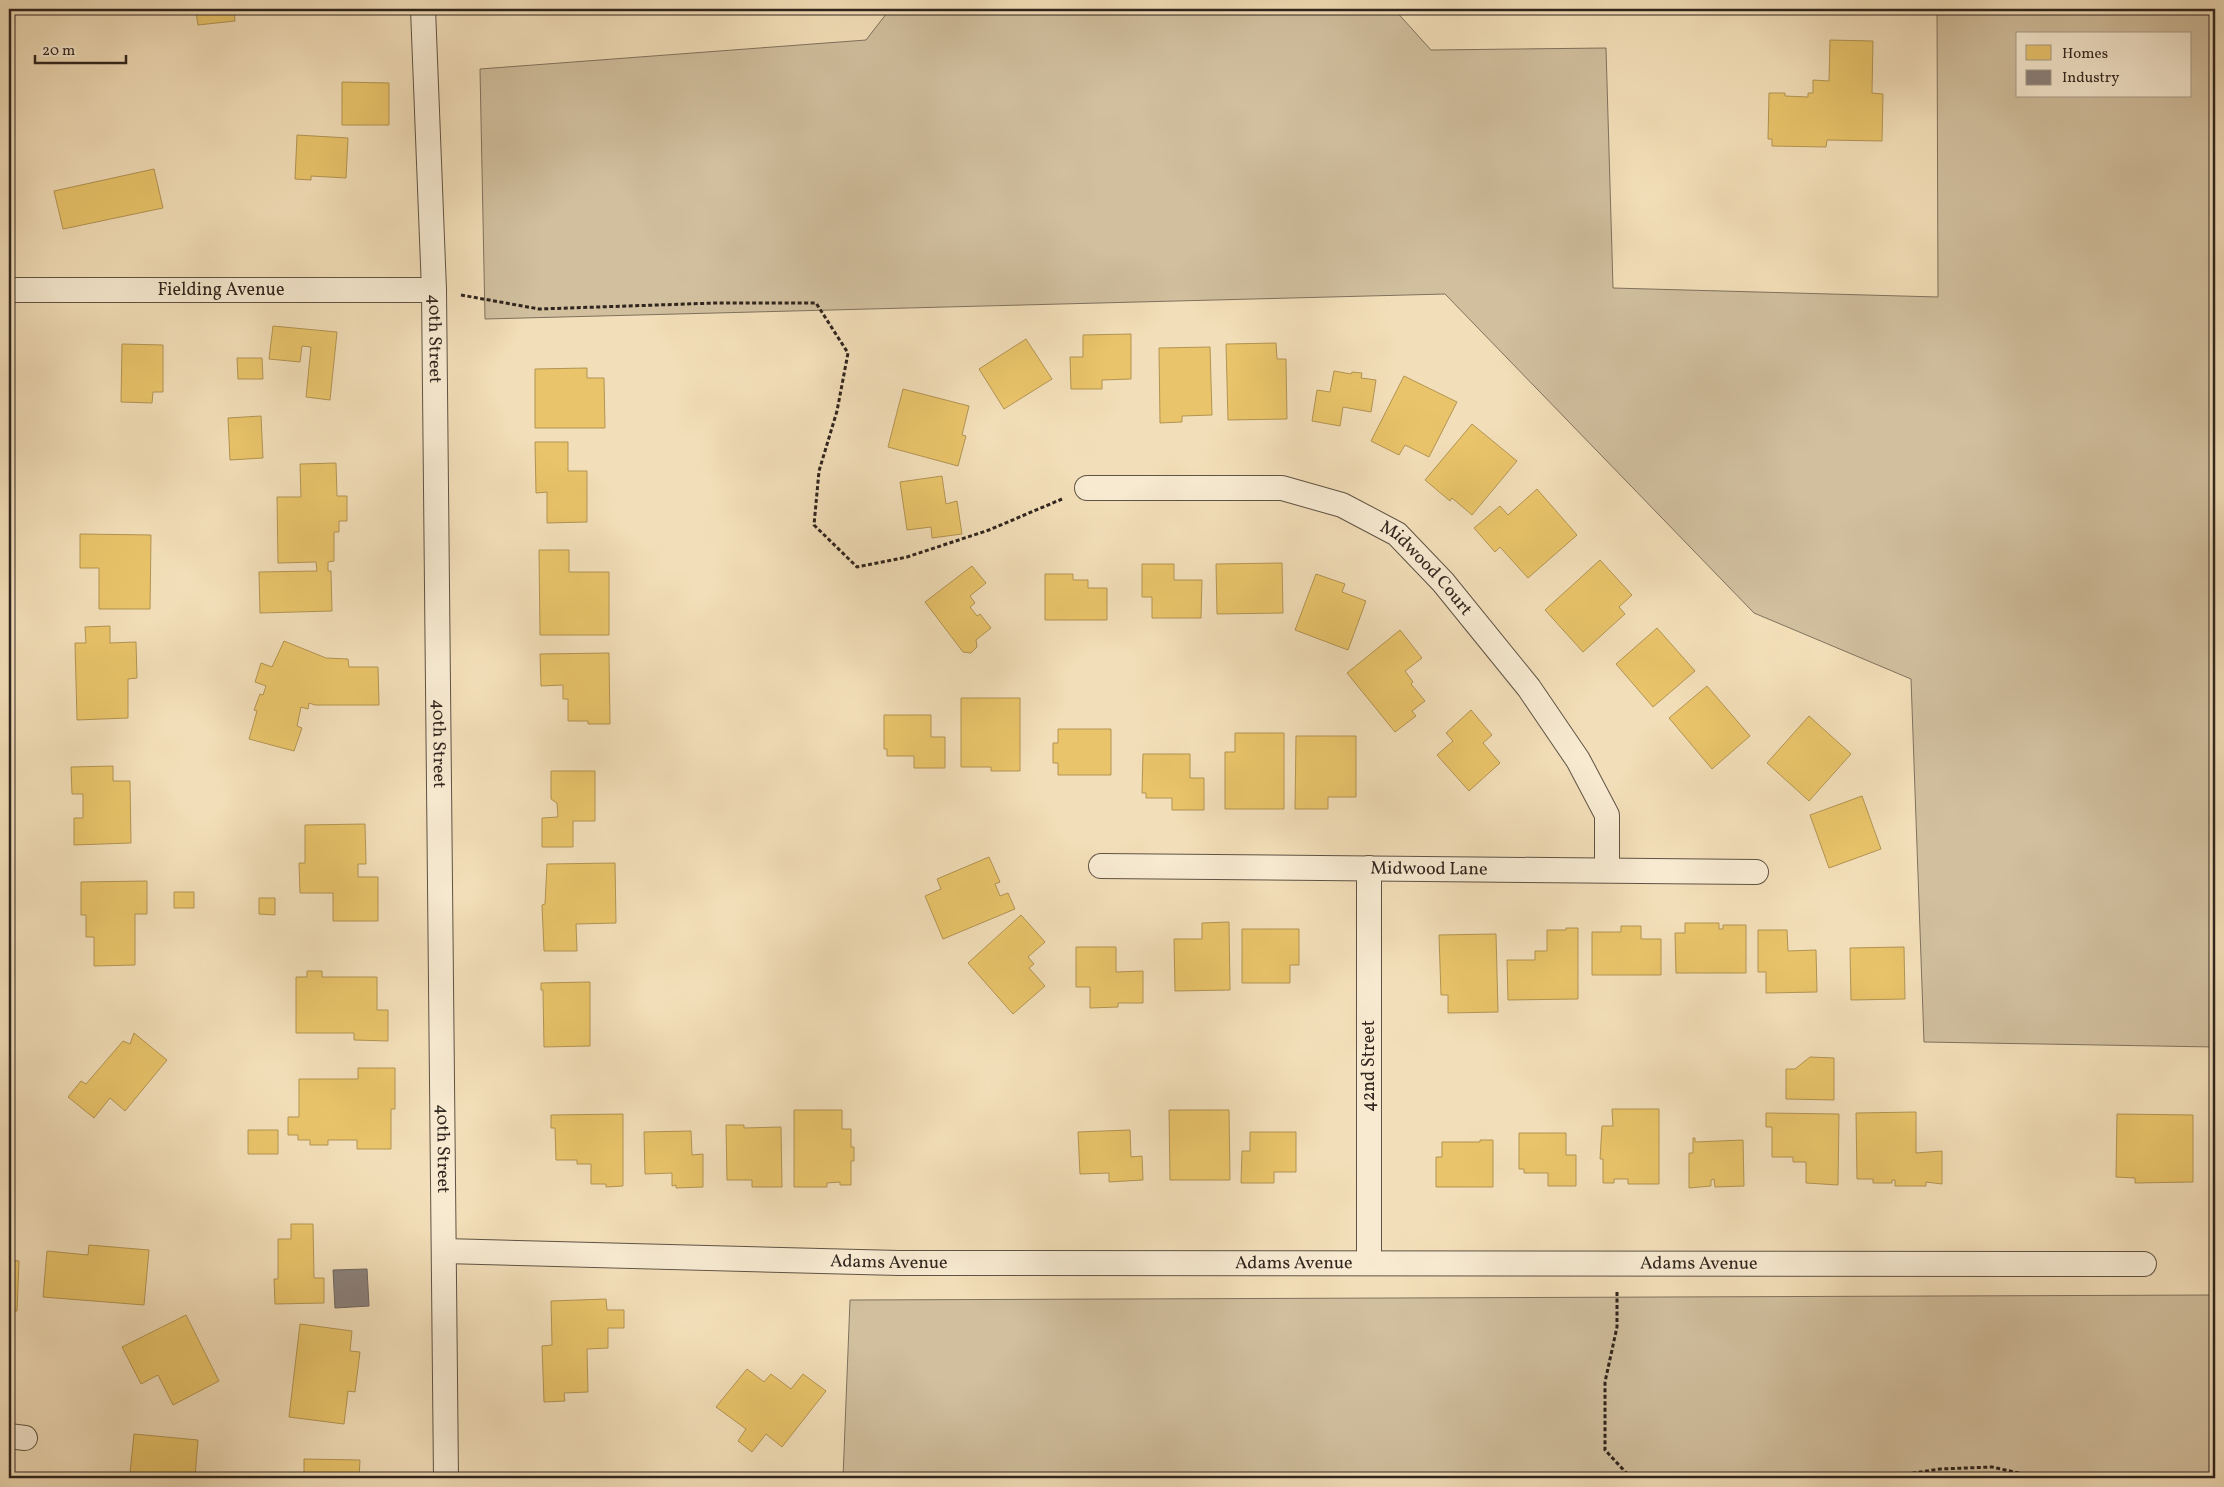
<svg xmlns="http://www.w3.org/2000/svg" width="2224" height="1487" font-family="Vollkorn,serif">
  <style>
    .green { fill: #d1bf9e; stroke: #80725e; fill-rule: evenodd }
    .homes { fill: #e9c46a; stroke: #b29453 }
    .industry { fill: #8a817c; stroke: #6f6560 }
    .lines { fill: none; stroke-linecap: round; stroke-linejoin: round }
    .minor-casing { stroke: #605344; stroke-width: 26 }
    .path { stroke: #30251e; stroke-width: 3; stroke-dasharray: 4 2.5; stroke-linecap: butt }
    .minor { stroke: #f7ead1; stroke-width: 24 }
    .labels { text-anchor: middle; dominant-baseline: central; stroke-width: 5; stroke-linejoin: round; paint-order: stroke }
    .street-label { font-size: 18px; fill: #30251e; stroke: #f7ead1 }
  </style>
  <rect width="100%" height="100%" fill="#f2deb8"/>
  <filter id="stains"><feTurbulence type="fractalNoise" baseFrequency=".004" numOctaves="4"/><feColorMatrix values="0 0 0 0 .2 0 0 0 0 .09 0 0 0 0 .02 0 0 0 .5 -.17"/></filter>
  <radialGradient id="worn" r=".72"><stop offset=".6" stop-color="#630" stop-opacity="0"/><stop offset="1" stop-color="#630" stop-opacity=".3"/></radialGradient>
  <path class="green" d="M 890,9 L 1394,9 L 1431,50 L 1606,48 L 1613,288 L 1938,297 L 1937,9 L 2215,9 L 2215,1047 L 1924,1042 L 1911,679 L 1754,613 L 1445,294 L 485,319 L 480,69 L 866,40 ZM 2018,34 L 2190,34 L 2190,96 L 2018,96 Z
    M 2215,1295 L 2215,1478 L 843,1478 L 850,1300 Z"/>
  <path class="homes" d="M 208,9 L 234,9 L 235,21 L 198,25 L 196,12 L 208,11 Z
    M 1830,40 L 1873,41 L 1872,93 L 1883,94 L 1882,141 L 1827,140 L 1826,147 L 1772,146 L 1772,139 L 1768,139 L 1769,93 L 1785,93 L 1785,96 L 1808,97 L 1808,93 L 1813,93 L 1813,80 L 1829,81 Z
    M 342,82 L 389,83 L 389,125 L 342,125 Z
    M 297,135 L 348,138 L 346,178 L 311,176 L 311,180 L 295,179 Z
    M 154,169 L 163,208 L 63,229 L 54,191 Z
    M 273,326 L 337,332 L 330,400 L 306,397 L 311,347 L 302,346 L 300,362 L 269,359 Z
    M 1131,334 L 1131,379 L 1102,380 L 1102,389 L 1071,389 L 1070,357 L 1083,357 L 1083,335 Z
    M 1026,339 L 1052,379 L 1004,409 L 979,369 Z
    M 1276,343 L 1277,359 L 1286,359 L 1287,419 L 1228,420 L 1226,344 Z
    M 122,344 L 163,345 L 163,392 L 153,392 L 152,403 L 121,402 Z
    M 1210,347 L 1212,415 L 1182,416 L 1182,422 L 1160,423 L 1159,348 Z
    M 237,358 L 262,358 L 263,379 L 238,379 Z
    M 587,368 L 587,378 L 604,378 L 605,428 L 535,428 L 535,369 Z
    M 1334,371 L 1351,374 L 1352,372 L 1362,373 L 1361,378 L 1376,380 L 1371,412 L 1343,407 L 1340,426 L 1312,421 L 1317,390 L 1330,392 Z
    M 1404,376 L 1457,402 L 1429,457 L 1405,445 L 1399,455 L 1371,441 Z
    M 903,389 L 969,406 L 962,435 L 966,436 L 958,466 L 888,447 Z
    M 261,416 L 263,458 L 230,460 L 228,418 Z
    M 1472,424 L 1517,461 L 1472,515 L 1452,498 L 1450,501 L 1425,480 Z
    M 535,442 L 568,442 L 568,471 L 587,471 L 587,522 L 547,523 L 547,492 L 536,493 Z
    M 336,463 L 337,496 L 347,496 L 347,521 L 339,521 L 339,532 L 334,532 L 334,561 L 328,562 L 328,571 L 331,571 L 332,611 L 260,613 L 259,572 L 317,571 L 316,562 L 278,563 L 277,497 L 301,497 L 300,464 Z
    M 942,476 L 946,504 L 957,501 L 962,534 L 932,538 L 931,527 L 907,530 L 900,482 Z
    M 1537,489 L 1577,535 L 1528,578 L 1500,547 L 1495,552 L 1474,528 L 1500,506 L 1508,515 Z
    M 80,534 L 151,535 L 150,609 L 99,609 L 99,568 L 80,568 Z
    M 539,550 L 569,550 L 569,572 L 609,572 L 609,635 L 540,635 Z
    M 1600,560 L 1632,595 L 1619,607 L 1625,614 L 1583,652 L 1545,610 Z
    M 1282,563 L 1283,613 L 1217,614 L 1216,564 Z
    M 1142,564 L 1174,564 L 1174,580 L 1202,580 L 1201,618 L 1152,618 L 1152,597 L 1142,597 Z
    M 972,566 L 986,583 L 970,596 L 975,603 L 970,607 L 977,616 L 980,614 L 991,628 L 976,640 L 977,647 L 971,653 L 963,652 L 925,602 Z
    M 1045,574 L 1073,574 L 1073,580 L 1088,580 L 1088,588 L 1107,588 L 1107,620 L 1045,620 Z
    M 1316,574 L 1345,584 L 1342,592 L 1366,601 L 1348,650 L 1295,630 Z
    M 110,626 L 110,643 L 136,642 L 137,678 L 128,679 L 128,718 L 77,720 L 75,643 L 86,643 L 85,627 Z
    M 1657,628 L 1695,671 L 1653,707 L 1616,664 Z
    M 1400,630 L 1422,658 L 1405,671 L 1413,682 L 1411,684 L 1425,701 L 1412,711 L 1416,716 L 1395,732 L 1347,673 Z
    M 284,641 L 326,658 L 348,659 L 349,667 L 378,667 L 379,705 L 315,705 L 309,703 L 308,709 L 301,707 L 297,726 L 302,728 L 294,751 L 249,739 L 257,711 L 254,710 L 260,694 L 263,695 L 266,686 L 255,682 L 261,663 L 272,667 Z
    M 609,653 L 610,724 L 588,724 L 588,721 L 568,721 L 568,699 L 563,699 L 563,685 L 541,686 L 540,654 Z
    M 1707,686 L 1750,736 L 1712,769 L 1669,718 Z
    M 961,698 L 1020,698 L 1020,771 L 991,771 L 991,767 L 961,767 Z
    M 1471,710 L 1492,735 L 1483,743 L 1500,763 L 1469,791 L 1437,755 L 1453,741 L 1446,733 Z
    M 884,715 L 931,715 L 931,737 L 945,737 L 945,768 L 914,768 L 914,756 L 887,756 L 887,749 L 884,749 Z
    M 1809,716 L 1851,754 L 1809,801 L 1767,763 Z
    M 1058,729 L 1111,729 L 1111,775 L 1058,775 L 1058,763 L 1053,763 L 1053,743 L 1058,743 Z
    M 1235,733 L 1284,733 L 1284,809 L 1225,809 L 1225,752 L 1235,752 Z
    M 1296,736 L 1356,736 L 1356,797 L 1328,797 L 1328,809 L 1295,809 Z
    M 1143,754 L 1190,754 L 1190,778 L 1204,778 L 1204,810 L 1172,810 L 1172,798 L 1146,798 L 1146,793 L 1142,793 Z
    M 113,766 L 113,781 L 130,781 L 131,843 L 74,845 L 74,818 L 83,818 L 83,794 L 72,794 L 71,767 Z
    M 551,771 L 595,771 L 595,821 L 573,821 L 573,847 L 542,847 L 542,818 L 558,817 L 557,803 L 551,799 Z
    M 1862,796 L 1881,849 L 1829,868 L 1810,815 Z
    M 365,824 L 366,864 L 358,864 L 358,877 L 378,877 L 378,921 L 333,921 L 333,893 L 300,893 L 299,863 L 305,863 L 305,825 Z
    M 989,857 L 1000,882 L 995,884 L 1000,896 L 1008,893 L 1015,909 L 943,939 L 925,896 L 941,889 L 937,879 Z
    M 615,863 L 616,923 L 576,924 L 577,951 L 544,951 L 542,905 L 545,904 L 547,864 Z
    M 147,881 L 147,914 L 135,914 L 135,965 L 94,966 L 94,937 L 86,937 L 86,915 L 81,915 L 81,882 Z
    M 174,892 L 194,892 L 194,908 L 174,908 Z
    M 259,898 L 275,898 L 275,915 L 259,914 Z
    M 1021,915 L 1045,942 L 1028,957 L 1034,964 L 1029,968 L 1045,986 L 1013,1014 L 968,963 Z
    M 1229,922 L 1230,990 L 1175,991 L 1174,939 L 1202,939 L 1202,923 Z
    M 1685,923 L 1719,923 L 1719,929 L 1723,929 L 1723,925 L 1746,925 L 1746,973 L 1676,973 L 1675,933 L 1685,933 Z
    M 1621,926 L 1641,926 L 1641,939 L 1661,939 L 1661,975 L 1592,975 L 1592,932 L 1621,932 Z
    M 1566,928 L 1578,928 L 1578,999 L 1508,1000 L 1507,960 L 1535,960 L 1535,951 L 1547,951 L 1547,930 L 1566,930 Z
    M 1242,929 L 1299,929 L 1299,965 L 1290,965 L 1290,983 L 1242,983 Z
    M 1758,930 L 1787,930 L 1788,951 L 1816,950 L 1817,992 L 1766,993 L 1766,972 L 1758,972 Z
    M 1496,934 L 1498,1012 L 1448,1013 L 1448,995 L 1441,995 L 1439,935 Z
    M 1076,947 L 1116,947 L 1116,972 L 1143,971 L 1143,1003 L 1118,1003 L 1118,1007 L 1090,1008 L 1090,987 L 1076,987 Z
    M 1904,947 L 1905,999 L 1851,1000 L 1850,948 Z
    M 307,971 L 322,971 L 322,977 L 377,977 L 377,1010 L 388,1010 L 388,1041 L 354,1040 L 354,1033 L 296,1033 L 296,977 L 307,977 Z
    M 590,982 L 590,1046 L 544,1047 L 543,990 L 541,990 L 541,983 Z
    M 134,1033 L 167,1060 L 125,1111 L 110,1098 L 94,1118 L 68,1097 L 81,1081 L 86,1084 L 123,1041 L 130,1044 Z
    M 1810,1057 L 1834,1058 L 1834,1100 L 1786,1099 L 1786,1069 L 1795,1069 Z
    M 358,1068 L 395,1068 L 395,1109 L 391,1109 L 391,1149 L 357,1149 L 357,1140 L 328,1140 L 328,1145 L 310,1145 L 310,1140 L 298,1140 L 298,1135 L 288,1135 L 288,1117 L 299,1117 L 299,1079 L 358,1079 Z
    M 1612,1109 L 1659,1109 L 1659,1184 L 1628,1184 L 1628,1179 L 1614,1179 L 1614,1183 L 1603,1183 L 1603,1159 L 1600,1159 L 1602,1126 L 1613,1126 Z
    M 794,1110 L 842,1110 L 842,1129 L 851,1129 L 851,1147 L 854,1147 L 854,1161 L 851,1161 L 851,1185 L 840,1185 L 840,1182 L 827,1183 L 827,1187 L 794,1187 Z
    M 1169,1110 L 1229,1110 L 1230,1180 L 1170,1180 Z
    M 1916,1112 L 1916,1153 L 1942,1151 L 1942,1184 L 1926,1182 L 1926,1186 L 1895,1186 L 1895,1180 L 1892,1180 L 1892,1183 L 1873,1183 L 1873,1179 L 1857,1179 L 1856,1113 Z
    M 1766,1113 L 1839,1114 L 1838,1185 L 1806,1183 L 1806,1162 L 1793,1162 L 1793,1157 L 1772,1157 L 1772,1127 L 1766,1127 Z
    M 623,1114 L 623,1186 L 606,1187 L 606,1184 L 591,1184 L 591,1164 L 577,1164 L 577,1160 L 556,1160 L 555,1128 L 551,1128 L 551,1115 Z
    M 2117,1114 L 2193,1115 L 2193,1182 L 2135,1183 L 2135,1178 L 2116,1177 Z
    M 726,1125 L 744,1125 L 744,1128 L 781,1127 L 782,1187 L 752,1187 L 752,1180 L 727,1180 Z
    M 248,1130 L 278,1130 L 278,1154 L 248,1154 Z
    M 1130,1130 L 1131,1157 L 1142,1156 L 1143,1180 L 1109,1182 L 1109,1173 L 1080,1174 L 1078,1132 Z
    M 691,1131 L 692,1155 L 703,1154 L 703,1187 L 676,1188 L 676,1185 L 672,1186 L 672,1173 L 645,1174 L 644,1132 Z
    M 1250,1132 L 1296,1132 L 1296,1172 L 1274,1172 L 1274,1183 L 1241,1183 L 1242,1151 L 1250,1151 Z
    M 1519,1133 L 1566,1133 L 1566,1155 L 1576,1155 L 1576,1186 L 1548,1186 L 1548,1173 L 1524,1173 L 1524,1169 L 1519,1169 Z
    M 1693,1138 L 1695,1138 L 1695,1142 L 1743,1140 L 1744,1186 L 1715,1187 L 1714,1179 L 1711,1180 L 1711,1186 L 1689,1188 L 1689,1153 L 1693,1153 Z
    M 1480,1140 L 1493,1140 L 1493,1187 L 1436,1187 L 1436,1157 L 1442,1157 L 1442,1142 L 1480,1142 Z
    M 291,1224 L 313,1224 L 314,1278 L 324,1278 L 324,1303 L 275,1304 L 274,1279 L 278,1279 L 278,1239 L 291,1239 Z
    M 89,1245 L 149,1250 L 144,1305 L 43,1297 L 47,1251 L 88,1255 Z
    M 9,1260 L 19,1261 L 17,1311 L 9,1311 Z
    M 606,1299 L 607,1310 L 624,1310 L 624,1328 L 608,1328 L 608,1348 L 587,1349 L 588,1392 L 564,1393 L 565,1401 L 544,1402 L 542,1346 L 552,1345 L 551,1301 Z
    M 186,1315 L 219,1381 L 173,1405 L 158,1375 L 141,1384 L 122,1347 Z
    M 300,1324 L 352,1331 L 350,1351 L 360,1352 L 355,1392 L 348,1391 L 344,1424 L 289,1417 Z
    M 747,1369 L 764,1382 L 771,1374 L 791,1389 L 803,1374 L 826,1391 L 782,1447 L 766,1434 L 752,1452 L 738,1441 L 746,1429 L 716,1407 Z
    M 134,1434 L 198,1440 L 195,1477 L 145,1478 L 145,1474 L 130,1473 Z
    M 304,1459 L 360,1460 L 359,1478 L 304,1478 Z"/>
  <path class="industry" d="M 367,1269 L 369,1306 L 335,1308 L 333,1270 Z"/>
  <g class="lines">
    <defs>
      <g id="minor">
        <path id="s1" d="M 423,9 L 434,290 L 446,1478"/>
        <path id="s2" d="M 9,290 L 434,290"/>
        <path id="s3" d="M 1087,488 L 1282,488 L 1342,505 L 1397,534 L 1443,582 L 1529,688 L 1578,760 L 1607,815 L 1607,870"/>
        <path id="s4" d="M 1101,866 L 1756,872"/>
        <path d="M 1369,868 L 1369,1263"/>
        <path id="s5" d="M 444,1251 L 899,1263 L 2144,1264"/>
        <path d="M 9,1436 L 25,1438"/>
      </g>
    </defs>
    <use href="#minor" class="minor-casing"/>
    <path class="path" d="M 461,295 L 539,309 L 716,303 L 816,303 L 848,353 L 837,411 L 819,471 L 814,525 L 857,567 L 907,557 L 989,530 L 1062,499
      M 1617,1292 L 1617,1327 L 1605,1382 L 1605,1450 L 1631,1478
      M 1880,1478 L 1940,1469 L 1992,1467 L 2041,1478"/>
    <use href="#minor" class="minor"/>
  </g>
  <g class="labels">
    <g class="street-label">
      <text stroke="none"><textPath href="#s2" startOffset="212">Fielding Avenue</textPath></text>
      <text stroke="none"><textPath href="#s1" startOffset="330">40th Street</textPath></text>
      <text stroke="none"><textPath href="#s3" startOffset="364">Midwood Court</textPath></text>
      <text stroke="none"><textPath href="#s1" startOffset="735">40th Street</textPath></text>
      <text stroke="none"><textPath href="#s4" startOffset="328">Midwood Lane</textPath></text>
      <text transform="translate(1369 1066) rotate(-90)">42nd Street</text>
      <text stroke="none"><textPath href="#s1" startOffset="1140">40th Street</textPath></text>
      <text stroke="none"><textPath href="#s5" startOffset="445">Adams Avenue</textPath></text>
      <text stroke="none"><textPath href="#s5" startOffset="850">Adams Avenue</textPath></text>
      <text stroke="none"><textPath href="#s5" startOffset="1255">Adams Avenue</textPath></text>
    </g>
  </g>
  <rect width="2224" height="1487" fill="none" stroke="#f2deb8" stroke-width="30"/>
  <rect x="10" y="10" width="2204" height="1467" fill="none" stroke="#30251e" stroke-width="2.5"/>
  <rect x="15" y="15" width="2194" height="1457" fill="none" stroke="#30251e"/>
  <rect x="2016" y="32" width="175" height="65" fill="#f7ead1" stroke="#a79b89"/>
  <rect x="2026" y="45" width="25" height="15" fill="#e9c46a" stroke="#a79b89"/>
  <text x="2062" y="58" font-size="15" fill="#30251e">Homes</text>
  <rect x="2026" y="70" width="25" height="15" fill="#8a817c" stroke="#a79b89"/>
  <text x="2062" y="82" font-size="15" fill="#30251e">Industry</text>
  <path d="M35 55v8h91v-8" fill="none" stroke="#30251e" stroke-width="2.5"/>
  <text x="42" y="55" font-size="15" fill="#30251e" stroke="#f7ead1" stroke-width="4" paint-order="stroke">20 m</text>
  <rect width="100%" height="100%" filter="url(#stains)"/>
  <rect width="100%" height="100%" fill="url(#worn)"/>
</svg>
